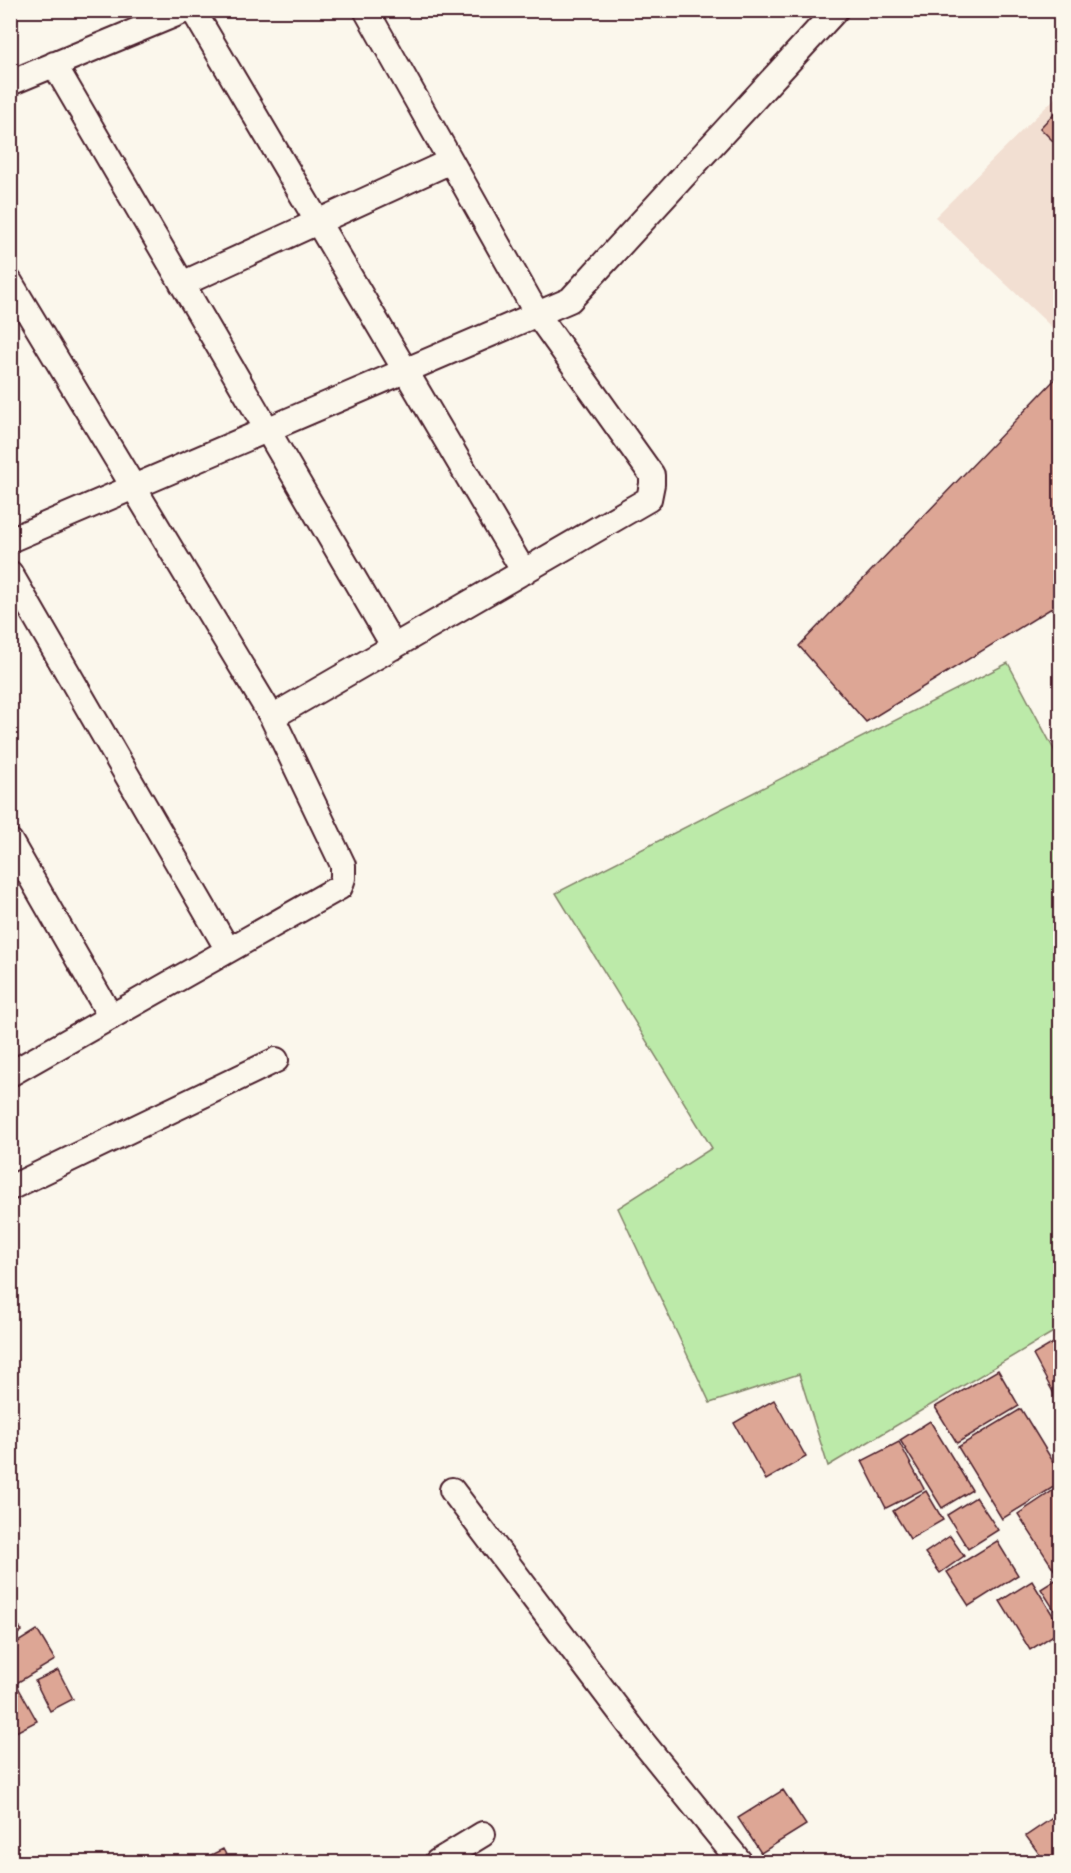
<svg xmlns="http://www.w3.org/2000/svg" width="1071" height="1873" font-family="'Architects Daughter',sans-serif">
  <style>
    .built { fill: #f2dfd2 }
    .green { fill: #bceaa9; stroke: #83846a; stroke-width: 1.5 }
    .building { fill: #dda695; stroke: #4a1f2b; stroke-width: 1.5 }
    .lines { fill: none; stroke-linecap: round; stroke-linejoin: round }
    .street-casing { stroke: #4a1f2b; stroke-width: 28 }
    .street { stroke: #fbf7ec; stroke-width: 24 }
  </style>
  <rect width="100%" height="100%" fill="#fbf7ec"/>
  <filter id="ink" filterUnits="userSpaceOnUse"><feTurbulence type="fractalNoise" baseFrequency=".0167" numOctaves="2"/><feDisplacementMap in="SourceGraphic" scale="12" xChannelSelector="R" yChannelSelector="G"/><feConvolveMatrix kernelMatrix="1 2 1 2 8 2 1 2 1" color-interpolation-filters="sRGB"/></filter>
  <g filter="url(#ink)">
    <path class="built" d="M 1060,93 L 1060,335 L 935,217 Z"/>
    <path class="green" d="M 1008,663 L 1060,761 L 1060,1328 L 828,1466 L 799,1374 L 710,1403 L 618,1208 L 712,1148 L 556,893 Z"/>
    <path class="building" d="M 1060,107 L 1060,148 L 1040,128 Z
      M 1060,374 L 1060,603 L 866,722 L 799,646 Z
      M 1060,1339 L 1060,1405 L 1033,1355 Z
      M 998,1370 L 1019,1406 L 957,1443 L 935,1407 Z
      M 774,1400 L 806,1457 L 766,1480 L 734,1423 Z
      M 1021,1409 L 1060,1473 L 1060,1483 L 1002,1519 L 958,1447 Z
      M 930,1421 L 972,1490 L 942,1508 L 900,1440 Z
      M 899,1442 L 924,1489 L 886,1508 L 862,1461 Z
      M 1060,1486 L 1060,1567 L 1055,1571 L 1018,1514 Z
      M 926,1491 L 943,1520 L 910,1539 L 893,1511 Z
      M 976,1497 L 998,1530 L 968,1549 L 947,1515 Z
      M 950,1536 L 964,1556 L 940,1573 L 925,1553 Z
      M 997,1541 L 1018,1575 L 969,1606 L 947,1572 Z
      M 1060,1577 L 1060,1619 L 1041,1589 Z
      M 1032,1581 L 1060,1627 L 1060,1631 L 1030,1650 L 1000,1601 Z
      M 14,1620 L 22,1631 L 10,1639 L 10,1623 Z
      M 37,1630 L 55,1660 L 15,1684 L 10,1676 L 10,1647 Z
      M 58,1670 L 73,1699 L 50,1711 L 35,1681 Z
      M 18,1687 L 37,1721 L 16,1732 L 10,1722 L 10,1691 Z
      M 783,1790 L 806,1825 L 761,1853 L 738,1818 Z
      M 1057,1815 L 1060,1819 L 1060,1862 L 1045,1862 L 1026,1836 Z
      M 223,1849 L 230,1862 L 197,1862 Z"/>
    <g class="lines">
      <defs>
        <path id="street" d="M 193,10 L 524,572
          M 54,64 L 394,647
          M 10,83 L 186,10
          M 10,282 L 272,717 L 343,865 L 343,878 L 340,887 L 10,1074
          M 182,284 L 451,161
          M 10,540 L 570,300 L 836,10
          M 10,573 L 228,950
          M 272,717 L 649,499 L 652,484 L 652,475 L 537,314 L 366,10
          M 10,841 L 111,1017
          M 10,1188 L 276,1060
          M 452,1490 L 642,1741 L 740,1862
          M 437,1862 L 483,1834"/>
      </defs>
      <use href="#street" class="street-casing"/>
      <use href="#street" class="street"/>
    </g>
  </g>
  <rect width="1071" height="1873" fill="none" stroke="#fbf7ec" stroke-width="36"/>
  <rect x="18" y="18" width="1035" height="1837" fill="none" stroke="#4a1f2b" stroke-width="2" filter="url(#ink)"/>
</svg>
